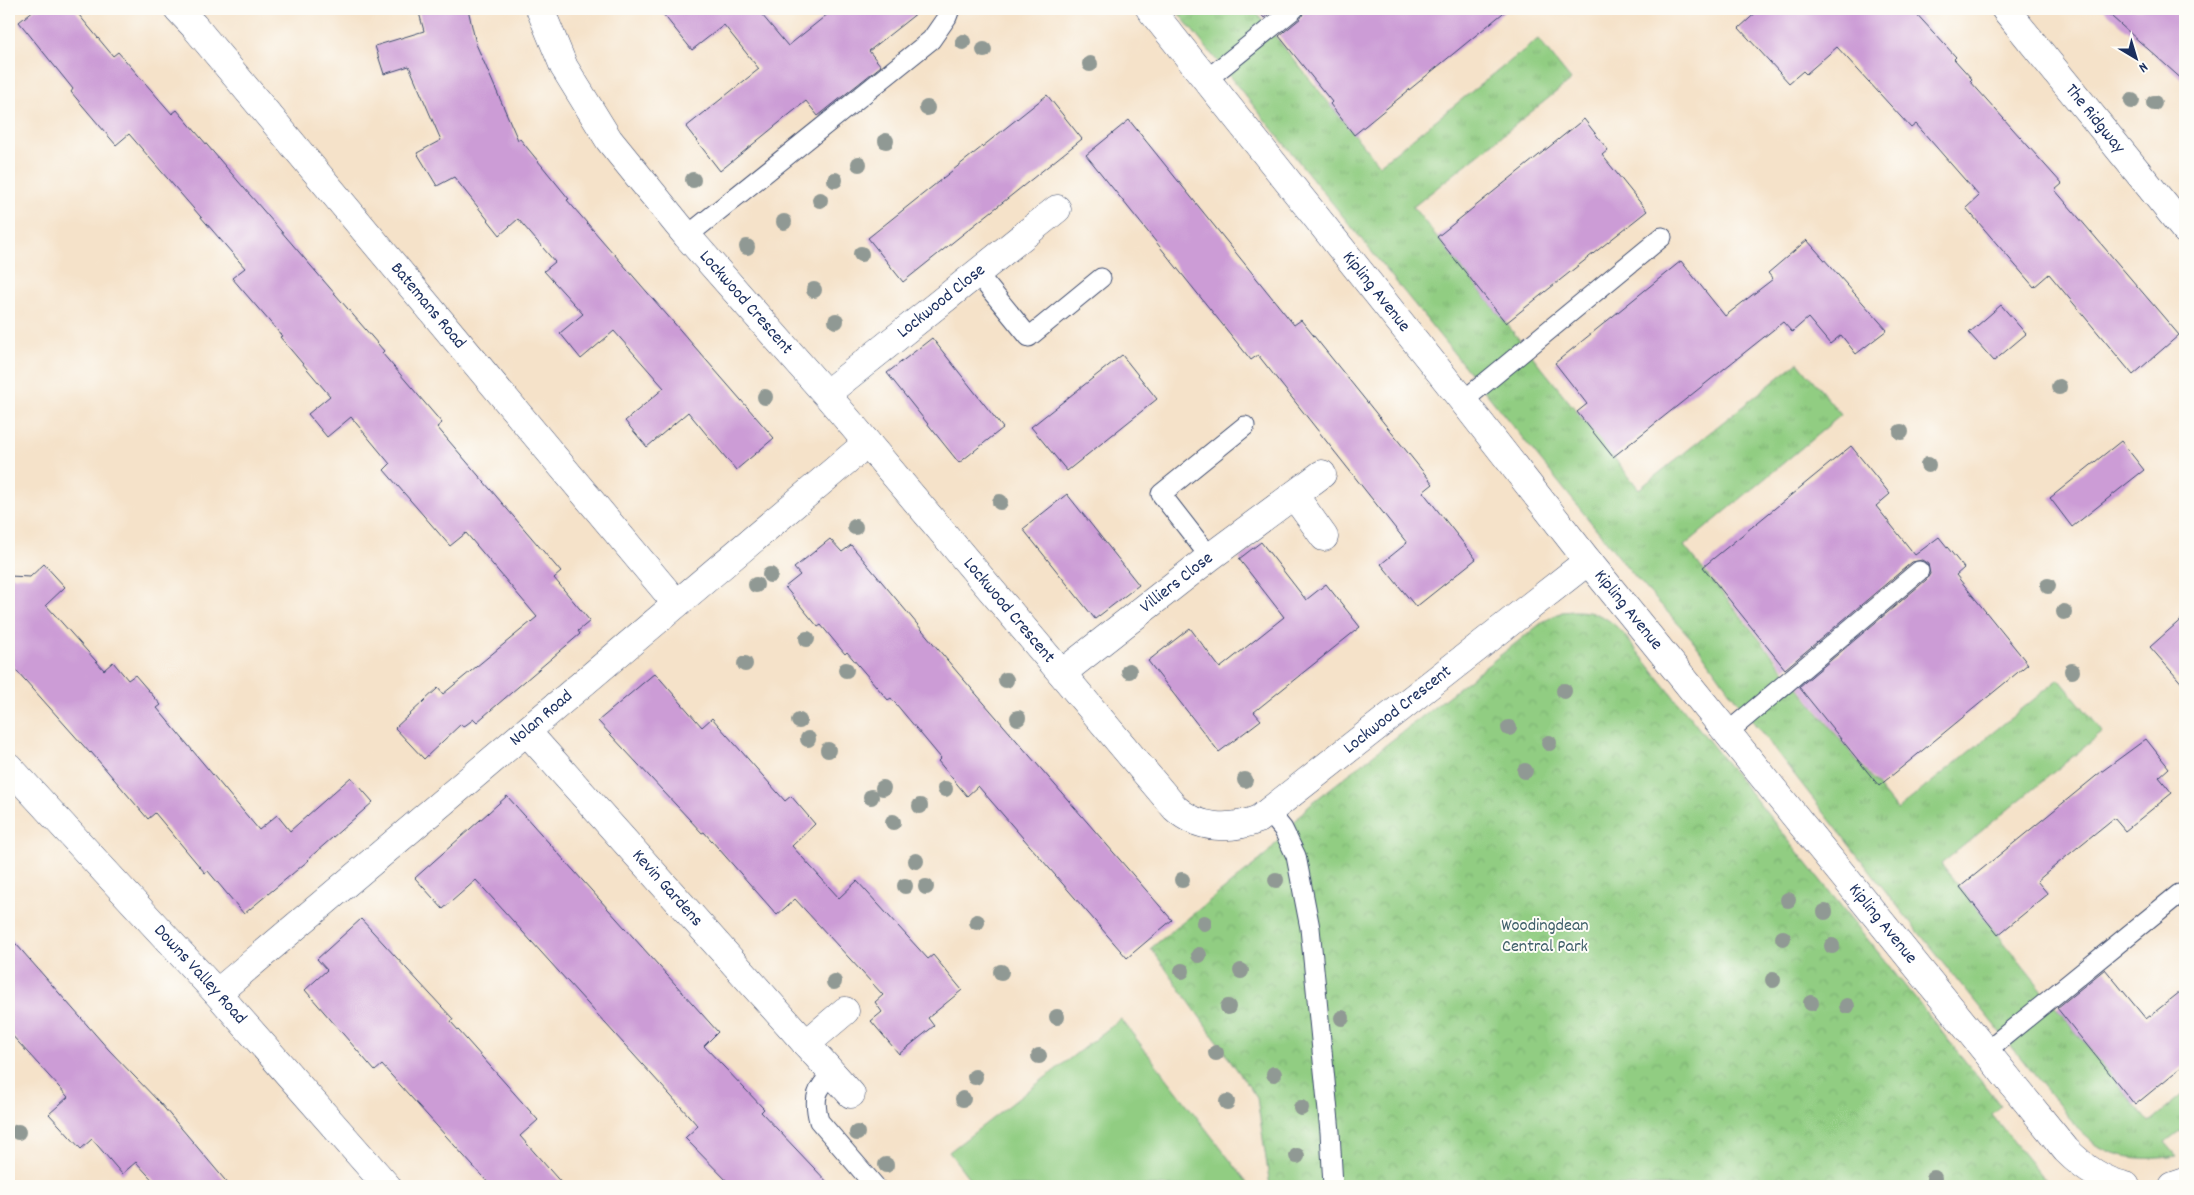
<svg xmlns="http://www.w3.org/2000/svg" width="2194" height="1195" font-family="Dekko,sans-serif">
  <style>
    .grass { fill: url(#grass-tufts); stroke: #567e70 }
    .park { fill: url(#park-crowns); stroke: #567e70 }
    .pitch { fill: #91cd82; stroke: #567e70 }
    .building { fill: #cc9cd6 }
    .lines { fill: none; stroke-linecap: round; stroke-linejoin: round }
    .lane-casing { stroke: #3c4a6e; stroke-width: 21 }
    .street-casing { stroke: #3c4a6e; stroke-width: 29 }
    .lane { stroke: #fff; stroke-width: 19 }
    .street { stroke: #fff; stroke-width: 28 }
    .tree { fill: #909994 }
    .labels { text-anchor: middle; dominant-baseline: central; stroke-width: 4; stroke-linejoin: round; paint-order: stroke }
    .street-label { font-size: 18px; fill: #1b2f5e; stroke: #fdfcf7 }
    .park-label { font-size: 18px; fill: #3e5e69; stroke: #fdfcf7 }
  </style>
  <defs>
    <pattern id="grass-tufts" width="24" height="20" patternUnits="userSpaceOnUse" patternTransform="scale(1.25)"><rect width="24" height="20" fill="#91cd82"/><path d="M3 7l-1-3M5 7V3M7 7l1-3M15 17l-1-3M17 17v-4M19 17l1-3" fill="none" stroke="#7cb073"/></pattern>
    <pattern id="park-crowns" width="20" height="18" patternUnits="userSpaceOnUse" patternTransform="scale(1.25)"><rect width="20" height="18" fill="#91cd82"/><path d="M2 6a3 3 0 1 1 6 0M12 15a3 3 0 1 1 6 0" fill="none" stroke="#7cb073"/></pattern>
  </defs>
  <rect width="100%" height="100%" fill="#fdfcf7"/>
  <filter id="ink" filterUnits="userSpaceOnUse"><feTurbulence type="fractalNoise" baseFrequency=".02" numOctaves="2"/><feDisplacementMap in="SourceGraphic" scale="10" xChannelSelector="R" yChannelSelector="G"/><feConvolveMatrix kernelMatrix="1 2 1 2 8 2 1 2 1" color-interpolation-filters="sRGB"/></filter>
  <filter id="wash" filterUnits="userSpaceOnUse"><feTurbulence type="fractalNoise" baseFrequency=".0096" numOctaves="4" result="noise"/><feDisplacementMap in="SourceGraphic" scale="20" xChannelSelector="R" yChannelSelector="G"/><feGaussianBlur stdDeviation="1.12" result="paint"/><feColorMatrix in="noise" values="0 0 0 0 0 0 0 0 0 0 0 0 0 0 0 0 0 1.4 0 .05"/><feComposite in="paint" operator="in"/></filter>
  <g filter="url(#wash)">
    <rect width="100%" height="100%" fill="#f5e2c9"/>
    <path class="grass" d="M 1175,9 L 1253,9 L 1379,165 L 1538,39 L 1571,80 L 1413,207 L 1639,489 L 1798,362 L 1841,415 L 1684,546 L 1897,810 L 2059,679 L 2103,732 L 1941,864 L 2149,1123 L 2185,1093 L 2185,1127 L 2165,1142 L 2177,1156 C 2151,1160 2123,1160 2100,1147 C 2093,1143 2087,1137 2081,1132 L 1894,902 L 1736,700 L 1692,639 L 1632,573 Z"/>
    <path class="park" d="M 1574,611 C 1595,611 1606,616 1621,631 L 2001,1106 L 1992,1115 L 2050,1186 L 1270,1186 L 1257,1098 L 1151,948 L 1265,856 L 1308,806 L 1544,621 L 1562,612 Z"/>
    <path class="pitch" d="M 1121,1019 L 1250,1186 L 975,1186 L 949,1152 Z"/>
    <g id="blocks">
      <path class="building" d="M 35,9 L 74,9 L 113,56 L 118,52 L 172,114 L 177,110 L 384,351 L 382,353 L 442,423 L 437,427 L 561,572 L 554,578 L 590,621 L 578,631 L 580,634 L 477,722 L 474,719 L 463,727 L 461,724 L 424,759 L 395,728 L 438,688 L 443,694 L 537,617 L 466,533 L 450,546 L 384,470 L 390,464 L 351,417 L 327,437 L 308,414 L 330,396 L 280,337 L 282,336 L 232,278 L 245,268 L 129,134 L 116,145 L 71,92 L 73,89 L 19,22 Z
        M 418,9 L 468,9 L 476,44 L 518,140 L 520,139 L 569,199 L 567,200 L 774,438 L 736,470 L 688,412 L 647,447 L 625,421 L 664,388 L 614,331 L 581,359 L 560,333 L 583,314 L 544,271 L 555,262 L 518,219 L 500,235 L 454,177 L 437,186 L 417,153 L 441,140 L 409,66 L 384,74 L 375,46 L 424,31 Z
        M 659,9 L 757,9 L 788,46 L 834,9 L 922,9 L 869,51 L 881,66 L 818,116 L 806,101 L 720,171 L 686,127 L 759,69 L 724,25 L 692,50 Z
        M 1257,9 L 1276,9 L 1264,18 Z
        M 1305,9 L 1508,9 L 1354,135 L 1330,104 L 1332,102 L 1279,36 L 1301,18 Z
        M 1760,9 L 1912,9 L 1956,57 L 1954,59 L 1972,79 L 1970,81 L 2062,184 L 2055,190 L 2179,335 L 2133,375 L 2049,274 L 2034,287 L 1966,208 L 1979,196 L 1916,124 L 1911,128 L 1837,47 L 1806,74 L 1803,71 L 1789,83 L 1739,28 Z
        M 2103,9 L 2185,9 L 2185,82 Z
        M 1047,95 L 1082,139 L 903,282 L 868,238 Z
        M 1584,119 L 1608,150 L 1602,155 L 1647,211 L 1506,323 L 1437,237 Z
        M 1129,120 L 1294,325 L 1301,320 L 1433,484 L 1423,492 L 1476,559 L 1416,607 L 1381,564 L 1407,543 L 1258,355 L 1251,360 L 1086,155 Z
        M 1807,240 L 1887,330 L 1856,354 L 1841,335 L 1830,344 L 1808,318 L 1792,332 L 1783,322 L 1613,457 L 1577,412 L 1587,404 L 1555,363 L 1681,261 L 1725,316 L 1773,279 L 1768,273 Z
        M 2001,305 L 2026,334 L 1994,361 L 1969,333 Z
        M 932,338 L 1003,428 L 959,463 L 887,373 Z
        M 1122,355 L 1157,399 L 1067,471 L 1031,427 Z
        M 2121,441 L 2144,470 L 2072,527 L 2050,498 Z
        M 1851,446 L 1890,494 L 1876,506 L 1915,555 L 1939,537 L 1964,568 L 1956,575 L 2028,664 L 1879,786 L 1799,687 L 1926,580 L 1930,574 L 1928,564 L 1922,560 L 1912,562 L 1785,669 L 1703,567 Z
        M 1067,494 L 1139,585 L 1095,619 L 1023,529 Z
        M 830,539 L 842,552 L 851,545 L 958,673 L 1172,920 L 1127,958 L 978,786 L 967,796 L 938,761 L 941,758 L 891,698 L 888,700 L 847,652 L 845,654 L 821,625 L 818,627 L 785,587 L 800,575 L 794,568 Z
        M 1261,542 L 1306,600 L 1326,584 L 1360,627 L 1254,712 L 1261,720 L 1219,752 L 1148,661 L 1190,628 L 1220,668 L 1284,617 L 1239,559 Z
        M 44,564 L 65,587 L 46,605 L 104,670 L 113,662 L 128,680 L 135,675 L 161,705 L 157,708 L 259,830 L 277,815 L 290,831 L 351,777 L 373,802 L 308,859 L 309,860 L 244,914 L 208,871 L 205,873 L 155,813 L 148,819 L 91,752 L 90,753 L 9,662 L 9,576 L 30,577 Z
        M 2185,616 L 2185,687 L 2150,647 Z
        M 655,673 L 702,727 L 712,718 L 785,801 L 791,796 L 815,824 L 792,846 L 839,898 L 857,881 L 928,959 L 933,955 L 962,990 L 928,1018 L 934,1026 L 899,1054 L 871,1021 L 882,1012 L 875,1002 L 883,995 L 795,899 L 777,915 L 704,832 L 702,833 L 598,721 Z
        M 2146,739 L 2169,768 L 2159,777 L 2172,793 L 2125,831 L 2114,818 L 2062,860 L 2037,881 L 2048,894 L 1998,935 L 1960,887 L 2101,772 Z
        M 507,796 L 718,1032 L 704,1046 L 764,1109 L 761,1112 L 831,1186 L 732,1186 L 685,1138 L 698,1126 L 476,880 L 443,909 L 415,878 Z
        M 361,919 L 453,1019 L 451,1022 L 538,1120 L 520,1136 L 564,1186 L 491,1186 L 382,1065 L 375,1071 L 305,990 L 327,970 L 317,959 Z
        M 9,936 L 109,1050 L 160,1103 L 230,1186 L 158,1186 L 136,1162 L 122,1174 L 92,1139 L 81,1149 L 49,1114 L 68,1097 L 9,1032 Z
        M 2105,969 L 2146,1019 L 2185,988 L 2185,1064 L 2135,1105 L 2057,1008 Z"/>
    </g>
  </g>
  <g filter="url(#ink)">
    <use href="#blocks" fill-opacity="0" stroke="#3c4a6e" stroke-width="1"/>
    <g class="lines">
      <defs>
        <path id="lane" d="M 1206,80 L 1294,9
          M 687,236 L 931,40 L 947,17 L 950,9
          M 976,272 L 1029,337 L 1101,278
          M 1463,401 L 1662,237
          M 1210,557 L 1161,494 L 1245,426
          M 1728,732 L 1919,571
          M 1269,812 L 1283,829 L 1296,856 L 1310,928 L 1330,1132 L 1333,1186
          M 1986,1051 L 2179,894
          M 833,1073 C 816,1089 813,1098 819,1121 L 875,1186"/>
        <g id="street">
          <path id="s1" d="M 178,9 L 194,26 L 676,603"/>
          <path id="s2" d="M 540,9 L 564,67 L 609,140 L 687,236 L 826,394 L 1175,808 C 1199,830 1231,830 1259,819 L 1588,561"/>
          <path id="s3" d="M 1150,9 L 1463,401 L 1588,561 L 2066,1150 C 2083,1167 2102,1181 2126,1186"/>
          <path id="s4" d="M 2005,9 L 2185,230"/>
          <path id="s5" d="M 826,394 L 1057,209"/>
          <path d="M 1294,495 L 1324,537"/>
          <path id="s6" d="M 1062,673 L 1210,557 L 1322,474"/>
          <path id="s7" d="M 527,732 L 851,1094"/>
          <path id="s8" d="M 9,767 L 217,993 L 387,1186"/>
          <path id="s9" d="M 217,993 L 867,443"/>
          <path d="M 806,1044 L 845,1011"/>
          <path d="M 2173,1186 L 2185,1182"/>
        </g>
      </defs>
      <use href="#lane" class="lane-casing"/>
      <use href="#street" class="street-casing"/>
      <use href="#lane" class="lane"/>
      <use href="#street" class="street"/>
    </g>
    <g class="tree">
      <circle cx="963" cy="42" r="8"/>
      <circle cx="984" cy="50" r="8"/>
      <circle cx="1090" cy="64" r="8"/>
      <circle cx="2132" cy="101" r="8"/>
      <circle cx="2154" cy="103" r="8"/>
      <circle cx="927" cy="108" r="8"/>
      <circle cx="886" cy="141" r="8"/>
      <circle cx="859" cy="164" r="8"/>
      <circle cx="693" cy="180" r="8"/>
      <circle cx="835" cy="180" r="8"/>
      <circle cx="820" cy="200" r="8"/>
      <circle cx="784" cy="222" r="8"/>
      <circle cx="747" cy="247" r="8"/>
      <circle cx="861" cy="254" r="8"/>
      <circle cx="814" cy="290" r="8"/>
      <circle cx="836" cy="321" r="8"/>
      <circle cx="2059" cy="387" r="8"/>
      <circle cx="765" cy="397" r="8"/>
      <circle cx="1901" cy="432" r="8"/>
      <circle cx="1928" cy="465" r="8"/>
      <circle cx="1000" cy="502" r="8"/>
      <circle cx="855" cy="527" r="8"/>
      <circle cx="770" cy="575" r="8"/>
      <circle cx="756" cy="585" r="8"/>
      <circle cx="2048" cy="586" r="8"/>
      <circle cx="2064" cy="612" r="8"/>
      <circle cx="807" cy="639" r="8"/>
      <circle cx="745" cy="664" r="8"/>
      <circle cx="846" cy="670" r="8"/>
      <circle cx="1129" cy="671" r="8"/>
      <circle cx="2072" cy="671" r="8"/>
      <circle cx="1006" cy="680" r="8"/>
      <circle cx="1564" cy="691" r="8"/>
      <circle cx="1018" cy="718" r="8"/>
      <circle cx="799" cy="721" r="8"/>
      <circle cx="1509" cy="728" r="8"/>
      <circle cx="808" cy="739" r="8"/>
      <circle cx="1549" cy="743" r="8"/>
      <circle cx="828" cy="750" r="8"/>
      <circle cx="1525" cy="771" r="8"/>
      <circle cx="1245" cy="780" r="8"/>
      <circle cx="883" cy="788" r="8"/>
      <circle cx="945" cy="789" r="8"/>
      <circle cx="871" cy="797" r="8"/>
      <circle cx="920" cy="806" r="8"/>
      <circle cx="893" cy="822" r="8"/>
      <circle cx="916" cy="861" r="8"/>
      <circle cx="1182" cy="880" r="8"/>
      <circle cx="1276" cy="880" r="8"/>
      <circle cx="905" cy="886" r="8"/>
      <circle cx="926" cy="887" r="8"/>
      <circle cx="1788" cy="900" r="8"/>
      <circle cx="1825" cy="912" r="8"/>
      <circle cx="977" cy="922" r="8"/>
      <circle cx="1204" cy="923" r="8"/>
      <circle cx="1783" cy="938" r="8"/>
      <circle cx="1832" cy="946" r="8"/>
      <circle cx="1199" cy="955" r="8"/>
      <circle cx="1182" cy="971" r="8"/>
      <circle cx="1241" cy="971" r="8"/>
      <circle cx="1001" cy="972" r="8"/>
      <circle cx="1773" cy="980" r="8"/>
      <circle cx="834" cy="982" r="8"/>
      <circle cx="1811" cy="1003" r="8"/>
      <circle cx="1847" cy="1006" r="8"/>
      <circle cx="1228" cy="1007" r="8"/>
      <circle cx="1057" cy="1017" r="8"/>
      <circle cx="1342" cy="1018" r="8"/>
      <circle cx="1216" cy="1053" r="8"/>
      <circle cx="1039" cy="1056" r="8"/>
      <circle cx="1274" cy="1074" r="8"/>
      <circle cx="975" cy="1077" r="8"/>
      <circle cx="963" cy="1099" r="8"/>
      <circle cx="1227" cy="1102" r="8"/>
      <circle cx="1301" cy="1108" r="8"/>
      <circle cx="18" cy="1132" r="8"/>
      <circle cx="857" cy="1133" r="8"/>
      <circle cx="1297" cy="1156" r="8"/>
      <circle cx="886" cy="1165" r="8"/>
      <circle cx="1934" cy="1178" r="8"/>
    </g>
  </g>
  <g class="labels">
    <g class="street-label">
      <text stroke="none"><textPath href="#s4" startOffset="142">The Ridgway</textPath></text>
      <text stroke="none"><textPath href="#s3" startOffset="362">Kipling Avenue</textPath></text>
      <text stroke="none"><textPath href="#s5" startOffset="148">Lockwood Close</textPath></text>
      <text stroke="none"><textPath href="#s2" startOffset="361">Lockwood Crescent</textPath></text>
      <text stroke="none"><textPath href="#s1" startOffset="388">Batemans Road</textPath></text>
      <text stroke="none"><textPath href="#s6" startOffset="146">Villiers Close</textPath></text>
      <text stroke="none"><textPath href="#s3" startOffset="768">Kipling Avenue</textPath></text>
      <text stroke="none"><textPath href="#s2" startOffset="766">Lockwood Crescent</textPath></text>
      <text stroke="none"><textPath href="#s2" startOffset="1290">Lockwood Crescent</textPath></text>
      <text stroke="none"><textPath href="#s9" startOffset="425">Nolan Road</textPath></text>
      <text stroke="none"><textPath href="#s7" startOffset="210">Kevin Gardens</textPath></text>
      <text stroke="none"><textPath href="#s3" startOffset="1172">Kipling Avenue</textPath></text>
      <text stroke="none"><textPath href="#s8" startOffset="282">Downs Valley Road</textPath></text>
    </g>
    <g class="park-label">
      <text x="1545" y="926">Woodingdean<tspan x="1545" dy="21">Central Park</tspan></text>
    </g>
  </g>
  <rect width="2194" height="1195" fill="none" stroke="#fdfcf7" stroke-width="30"/>
  <g transform="translate(2136 58) rotate(142)" stroke="#fdfcf7" stroke-width="4" paint-order="stroke">
  <path d="M0-4L9 19L0 12L-9 19Z" fill="#1b2f5e"/>
  <text y="-8" font-size="14" font-weight="bold" text-anchor="middle" fill="#1b2f5e">N</text>
  </g>
</svg>
